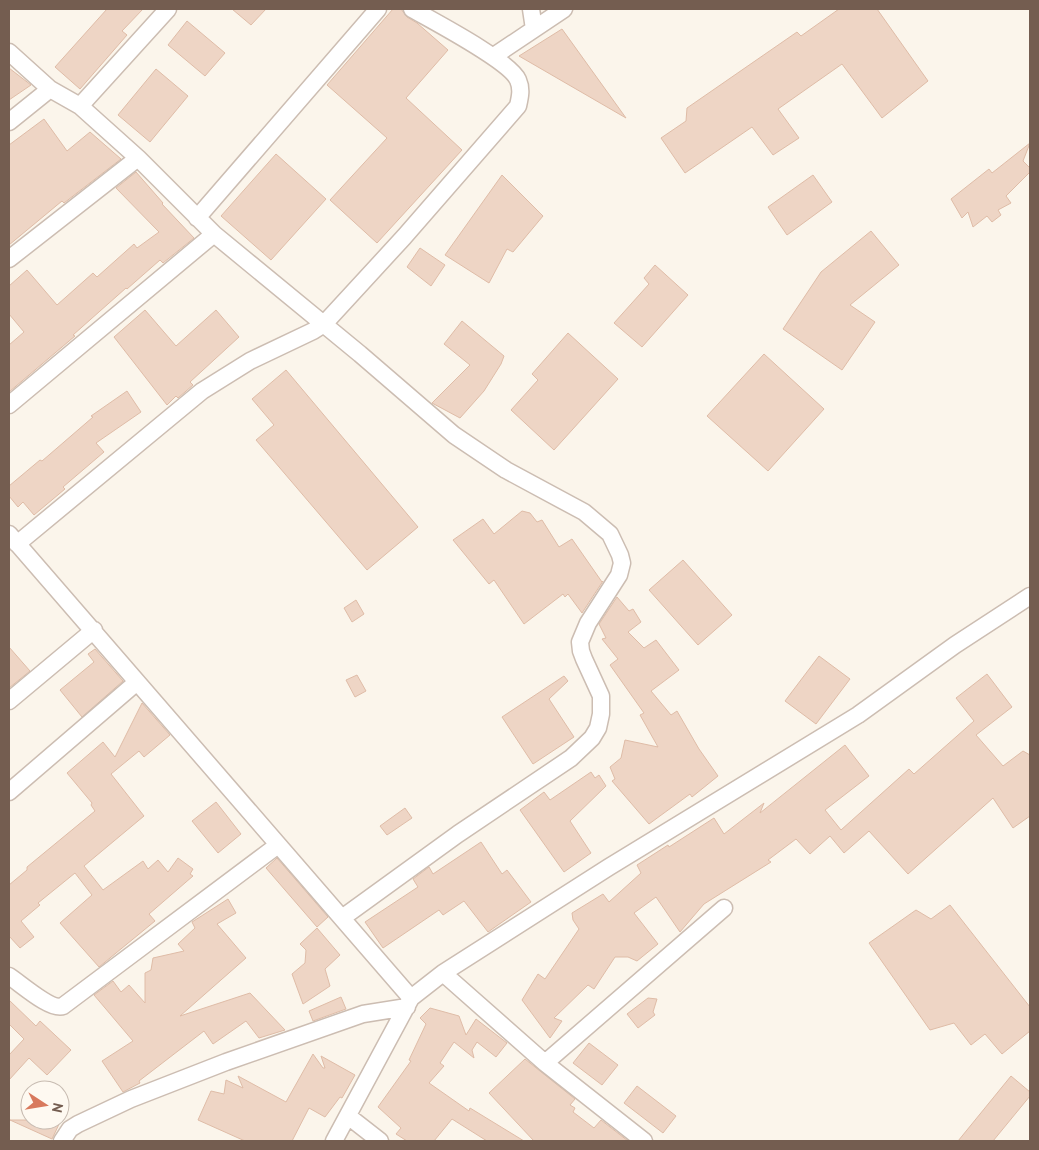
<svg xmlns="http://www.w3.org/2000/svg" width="1039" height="1150" font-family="'PT Sans',sans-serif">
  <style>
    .building { fill: #eed5c5; stroke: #dfbca7 }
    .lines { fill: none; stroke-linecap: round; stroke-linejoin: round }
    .minor-casing { stroke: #ccbdb2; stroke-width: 19 }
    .minor { stroke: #fff; stroke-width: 16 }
  </style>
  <rect width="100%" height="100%" fill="#fbf5eb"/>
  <path class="building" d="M 107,9 L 143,9 L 122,31 L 127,35 L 80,89 L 55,67 Z
    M 232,9 L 266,9 L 251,25 Z
    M 393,9 L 401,9 L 407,17 L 417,23 L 448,50 L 406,98 L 462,150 L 377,243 L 330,200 L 387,138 L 327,85 Z
    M 839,9 L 877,9 L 928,81 L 882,118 L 842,64 L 778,109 L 799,138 L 773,155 L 752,127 L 685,173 L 661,138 L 686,121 L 687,108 L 797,32 L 801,36 Z
    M 187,21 L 225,53 L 205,76 L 168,45 Z
    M 562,29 L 626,118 L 519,56 Z
    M 9,68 L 31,85 L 9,100 Z
    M 156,69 L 188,96 L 150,142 L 118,115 Z
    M 44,119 L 67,151 L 90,132 L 121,159 L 64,203 L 62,201 L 9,245 L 9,145 Z
    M 1030,143 L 1023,161 L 1030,168 L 1030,172 L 1006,196 L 1011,203 L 998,210 L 1001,215 L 992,222 L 987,216 L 973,227 L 968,212 L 962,218 L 951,199 L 989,169 L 992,173 Z
    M 276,154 L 326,199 L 271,260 L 221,216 Z
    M 136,172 L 163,203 L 162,204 L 194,238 L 163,263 L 160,260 L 127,289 L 126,288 L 73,335 L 75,336 L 9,392 L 9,345 L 24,332 L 9,314 L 9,286 L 27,270 L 57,305 L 93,273 L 97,277 L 134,244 L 137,248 L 159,232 L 116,188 Z
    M 502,175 L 543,216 L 513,252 L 507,249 L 489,283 L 445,255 Z
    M 813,175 L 832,202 L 787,235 L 768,207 Z
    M 871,231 L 899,265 L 850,305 L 875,322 L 842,370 L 783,329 L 821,272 Z
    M 420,248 L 445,265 L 431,286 L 407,267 Z
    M 655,265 L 688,295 L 642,347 L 614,323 L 649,284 L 644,278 Z
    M 145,310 L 176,346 L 216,310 L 239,337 L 190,382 L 193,385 L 178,398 L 176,396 L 167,405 L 114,337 Z
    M 462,321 L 504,356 L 501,364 L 484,391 L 460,418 L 432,403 L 470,365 L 444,344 Z
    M 568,333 L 618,379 L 554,450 L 511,410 L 538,380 L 532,374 Z
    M 764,354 L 824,409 L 768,471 L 707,416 Z
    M 286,370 L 418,527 L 367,570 L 256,440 L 274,425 L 252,399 Z
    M 127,391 L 141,412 L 96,443 L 104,452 L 63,487 L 65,489 L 34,515 L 23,502 L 18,507 L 9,496 L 9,486 L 40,460 L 42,461 L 93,417 L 91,416 Z
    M 522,511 L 530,513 L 537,522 L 542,520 L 559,547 L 572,539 L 602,582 L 603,581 L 582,613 L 568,594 L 565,597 L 563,594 L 524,624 L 494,580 L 489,584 L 453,540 L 483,519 L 494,534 Z
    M 683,560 L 732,615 L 698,645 L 649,590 Z
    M 617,597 L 629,611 L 633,609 L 641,622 L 628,632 L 644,648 L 656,640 L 679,670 L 651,691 L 671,715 L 677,711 L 699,749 L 718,776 L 692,797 L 690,794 L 649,824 L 612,781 L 615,779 L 610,767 L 621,758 L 625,740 L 658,747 L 640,715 L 644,713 L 610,665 L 618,659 L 602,639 L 606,638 L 599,624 Z
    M 356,600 L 364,614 L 352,622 L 344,608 Z
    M 9,647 L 30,671 L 9,688 Z
    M 95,649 L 123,681 L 82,717 L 60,690 L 94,662 L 88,654 Z
    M 819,656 L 850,679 L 816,724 L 785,701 Z
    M 987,674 L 1012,707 L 976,735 L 1003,766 L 1023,751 L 1030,755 L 1030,816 L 1013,828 L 993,798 L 908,874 L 869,831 L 844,853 L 830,836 L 810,854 L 796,839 L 768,860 L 771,862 L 704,904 L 680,932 L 656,897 L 634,913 L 658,944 L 637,961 L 628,957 L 615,957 L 594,989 L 588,985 L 554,1018 L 562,1021 L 550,1038 L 522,1000 L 538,974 L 545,979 L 579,929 L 573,920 L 572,913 L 603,894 L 609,902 L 641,873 L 637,865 L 668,845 L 669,847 L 714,818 L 724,834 L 764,803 L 760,813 L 845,745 L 869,776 L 825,810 L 841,830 L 909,769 L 914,774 L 974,721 L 956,698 Z
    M 357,675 L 366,691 L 355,697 L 346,680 Z
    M 564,676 L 568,681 L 549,699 L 574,737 L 533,764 L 502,717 Z
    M 142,703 L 170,735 L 144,757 L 139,751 L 111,774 L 144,816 L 84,866 L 103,890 L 143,861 L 148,869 L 158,860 L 168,872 L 178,858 L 193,869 L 190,874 L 193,876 L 149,914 L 155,921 L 99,967 L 60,923 L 92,895 L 75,873 L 38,903 L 40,905 L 21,921 L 34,937 L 20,948 L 9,936 L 9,885 L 27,870 L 27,867 L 95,811 L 91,805 L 92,803 L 67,773 L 103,742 L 115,757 Z
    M 591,772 L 595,778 L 599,775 L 606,786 L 570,821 L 591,853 L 564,872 L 520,810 L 544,792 L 550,800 Z
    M 216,802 L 241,834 L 218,853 L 192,821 Z
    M 405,808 L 412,818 L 387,835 L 380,826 Z
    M 481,842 L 502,874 L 507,870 L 531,902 L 488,932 L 464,901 L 443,915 L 439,910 L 383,948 L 365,922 L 418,887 L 413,879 L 429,867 L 433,874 Z
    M 277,858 L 328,917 L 317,927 L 266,868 Z
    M 228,899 L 236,913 L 217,924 L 246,958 L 180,1016 L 250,993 L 285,1030 L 259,1038 L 246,1021 L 213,1044 L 204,1031 L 139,1081 L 140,1083 L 123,1092 L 102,1061 L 133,1041 L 94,995 L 113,981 L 121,992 L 129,985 L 145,1003 L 145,973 L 151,970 L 153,958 L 184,951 L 178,944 L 195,928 L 192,922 Z
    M 950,905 L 1030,1007 L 1030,1031 L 1002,1054 L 985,1034 L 971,1045 L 954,1023 L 930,1030 L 869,943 L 916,910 L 931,919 Z
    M 317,928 L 340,955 L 325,969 L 330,986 L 303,1004 L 292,974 L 305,963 L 306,950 L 300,944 Z
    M 341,997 L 346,1009 L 313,1021 L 309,1011 Z
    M 648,998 L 657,999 L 653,1012 L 655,1015 L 638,1028 L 627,1014 Z
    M 9,1000 L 36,1026 L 40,1021 L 71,1050 L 47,1075 L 29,1058 L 9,1080 L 9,1055 L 24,1039 L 9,1024 Z
    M 430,1008 L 459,1016 L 466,1035 L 476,1019 L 507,1043 L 496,1057 L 477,1042 L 472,1050 L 474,1058 L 454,1042 L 440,1063 L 444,1066 L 429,1083 L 469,1111 L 470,1108 L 524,1141 L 487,1141 L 452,1119 L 434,1141 L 407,1141 L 396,1134 L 401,1128 L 378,1107 L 411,1061 L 409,1060 L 426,1024 L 420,1018 Z
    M 589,1043 L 618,1065 L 602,1085 L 573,1063 Z
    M 313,1054 L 323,1068 L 325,1068 L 321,1056 L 355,1075 L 342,1098 L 340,1097 L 325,1117 L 309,1108 L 292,1141 L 245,1141 L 198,1120 L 211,1091 L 224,1094 L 226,1080 L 243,1088 L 238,1076 L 286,1102 Z
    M 525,1059 L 575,1099 L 570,1105 L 575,1108 L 573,1112 L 594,1128 L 601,1120 L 628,1141 L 534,1141 L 489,1093 Z
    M 1011,1076 L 1030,1092 L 1030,1096 L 993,1141 L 958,1141 Z
    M 637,1086 L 676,1116 L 663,1133 L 624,1103 Z
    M 10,1120 L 61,1120 L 52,1139 Z"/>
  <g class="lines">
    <defs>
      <path id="minor" d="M 531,9 L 534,29
        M 9,52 L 50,89 L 80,106 L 138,158 L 214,234 L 360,354 L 454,435 L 506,470 L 584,512 L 610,534 L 620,555 L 622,563 L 619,575 L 588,623 L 580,642 L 581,651 L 584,659 L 601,696 L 601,714 L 598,728 L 592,738 L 571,758 L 458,834 L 342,918
        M 494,56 L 564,9
        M 80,106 L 168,9
        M 9,122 L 50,89
        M 197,218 L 378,9
        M 9,259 L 138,158
        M 9,405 L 214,234
        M 9,534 L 411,998 L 334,1141
        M 17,544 L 202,391 L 250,361 L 313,331 L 324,324 L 404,237 L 518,106 C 520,97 522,89 518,80 C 510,61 433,21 412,9
        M 9,701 L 94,630
        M 9,792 L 137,682
        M 443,973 L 545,1063 L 644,1141
        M 9,976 C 20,983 51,1011 63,1006 L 278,845
        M 411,998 L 443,973 L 609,867 L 858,715 L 955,645 L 1030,596
        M 545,1063 L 724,908
        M 348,1116 L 380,1141
        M 62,1141 L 70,1129 L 78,1124 L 131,1099 L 226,1062 L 363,1014 L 407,1007"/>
    </defs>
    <use href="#minor" class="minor-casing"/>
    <use href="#minor" class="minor"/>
  </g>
  <rect width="1039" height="1150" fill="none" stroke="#745d50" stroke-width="20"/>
  <g transform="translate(45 1105) rotate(102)"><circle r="24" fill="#fef9f1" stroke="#c7bbb1"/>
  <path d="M0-4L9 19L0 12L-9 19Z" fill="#d8795d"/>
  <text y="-8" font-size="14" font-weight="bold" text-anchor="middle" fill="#745d50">N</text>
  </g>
</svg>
